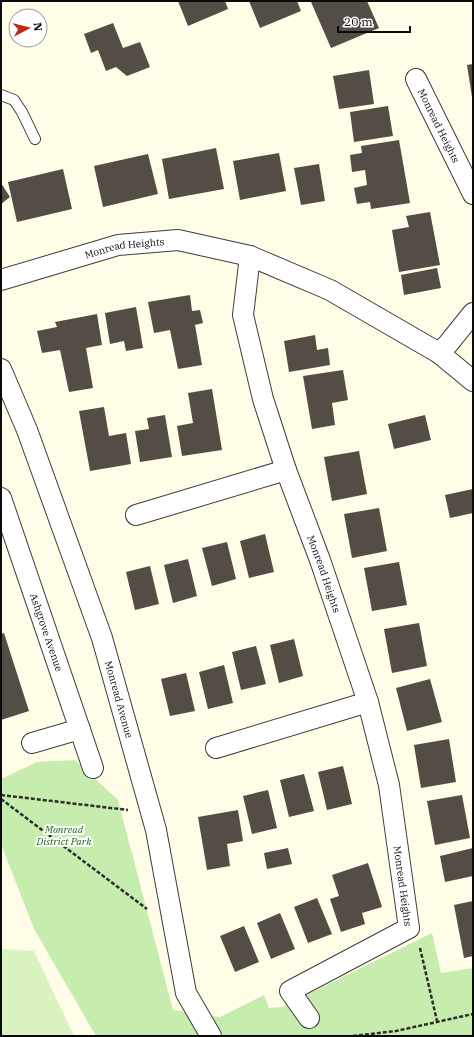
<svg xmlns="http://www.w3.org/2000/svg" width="474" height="1037" font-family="'IBM Plex Serif',serif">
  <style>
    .green { fill: #c6edad }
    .pitch { fill: #dbf3c0 }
    .building { fill: #534d45 }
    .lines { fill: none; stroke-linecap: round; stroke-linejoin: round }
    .service-casing { stroke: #3d3d3d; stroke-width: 12 }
    .minor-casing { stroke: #3d3d3d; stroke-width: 22 }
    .path { stroke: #2c2c2c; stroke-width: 2.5; stroke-dasharray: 4 2; stroke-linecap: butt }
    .service { stroke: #fff; stroke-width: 10 }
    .minor { stroke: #fff; stroke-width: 20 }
    .labels { text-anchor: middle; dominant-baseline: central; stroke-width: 4; stroke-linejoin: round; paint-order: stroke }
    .street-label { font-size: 10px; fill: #0a0a0a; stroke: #fff }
    .park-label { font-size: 10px; font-style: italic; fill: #1c6616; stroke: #fff }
  </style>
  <rect width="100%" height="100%" fill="#fffde7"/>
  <path class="green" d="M 75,760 L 118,800 L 173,1010 L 220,1017 L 264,995 L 269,1008 L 282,1007 L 432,933 L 441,973 L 473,968 L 473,1036 L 96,1036 L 34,929 L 1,844 L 1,792 L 3,791 L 1,787 L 1,779 L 37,762 Z"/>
  <path class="pitch" d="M 4,949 L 34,951 L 74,1036 L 1,1036 L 1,950 Z"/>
  <path class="building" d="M 178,1 L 225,1 L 228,9 L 188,26 Z
    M 249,1 L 297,1 L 301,11 L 260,28 Z
    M 313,1 L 367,1 L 379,28 L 331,48 L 311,2 Z
    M 113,23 L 123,48 L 140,42 L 150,67 L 127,76 L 116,67 L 106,71 L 98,50 L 91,53 L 84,34 Z
    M 473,64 L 473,97 L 472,97 L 467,65 Z
    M 369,70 L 374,104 L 339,109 L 333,76 Z
    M 388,106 L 393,136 L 354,142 L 350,112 Z
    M 399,140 L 410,203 L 371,209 L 370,202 L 357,204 L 354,188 L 367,185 L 366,177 L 365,170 L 352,172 L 350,155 L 362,153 L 361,146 Z
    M 216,148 L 224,189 L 169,199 L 162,159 Z
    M 279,153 L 286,191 L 240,200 L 233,161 Z
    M 148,154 L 158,194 L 103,207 L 94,166 Z
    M 319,164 L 325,201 L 301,205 L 294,168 Z
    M 63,169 L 72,209 L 17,222 L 8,182 Z
    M 1,183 L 10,197 L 1,204 Z
    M 430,212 L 440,265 L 399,272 L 392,230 L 409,227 L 406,216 Z
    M 437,268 L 441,288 L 404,295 L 401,275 Z
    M 190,295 L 192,311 L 200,310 L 203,323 L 195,325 L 202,365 L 178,369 L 170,330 L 154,333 L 148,302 Z
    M 136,307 L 143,348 L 126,351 L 124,341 L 110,344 L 105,313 Z
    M 97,314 L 102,345 L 86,348 L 93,388 L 69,392 L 60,350 L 42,353 L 37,331 L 57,327 L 55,322 Z
    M 315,335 L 317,350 L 328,348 L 330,365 L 289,372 L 284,341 Z
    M 343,370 L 348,400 L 332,403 L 335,425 L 312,429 L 303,376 Z
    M 212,389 L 222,450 L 182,456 L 177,426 L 193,423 L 188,393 Z
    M 104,407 L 109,436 L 126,433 L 131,464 L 90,471 L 79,411 Z
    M 165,415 L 172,457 L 140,462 L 135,431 L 149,429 L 147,418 Z
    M 425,415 L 431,440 L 394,449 L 388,424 Z
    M 359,451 L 367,494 L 332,501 L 324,457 Z
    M 473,489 L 473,513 L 450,518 L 445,495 Z
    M 379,508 L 387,551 L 352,558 L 344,514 Z
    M 265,534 L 274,572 L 249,578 L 240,541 Z
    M 227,542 L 236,579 L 212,586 L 202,548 Z
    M 188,559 L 197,596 L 173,603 L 164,565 Z
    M 399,562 L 407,605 L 372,611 L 364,568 Z
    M 150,566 L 159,604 L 135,610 L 126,572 Z
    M 419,623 L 427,666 L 392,673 L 384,629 Z
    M 4,633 L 29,711 L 1,720 L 1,634 Z
    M 294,639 L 303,676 L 279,683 L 270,645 Z
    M 256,646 L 266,684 L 241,690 L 232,652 Z
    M 224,665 L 233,703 L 208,709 L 199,672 Z
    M 186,673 L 195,711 L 170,716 L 161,679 Z
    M 430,679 L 442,722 L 407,731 L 396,688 Z
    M 449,739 L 456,782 L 421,788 L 414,745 Z
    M 343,766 L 352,804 L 327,810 L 318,772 Z
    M 304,774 L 314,811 L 289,817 L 280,780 Z
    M 268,790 L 277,828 L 252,834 L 243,796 Z
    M 462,795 L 470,838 L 435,845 L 427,801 Z
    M 238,810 L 243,841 L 227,844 L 230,866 L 207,870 L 198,817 Z
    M 288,848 L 292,864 L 267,869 L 264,853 Z
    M 473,848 L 473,876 L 445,882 L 440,856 Z
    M 368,863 L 382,907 L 362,913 L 365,924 L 341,932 L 330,899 L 339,896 L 332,875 Z
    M 317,898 L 332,934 L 308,943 L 294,907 Z
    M 473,901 L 473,956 L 464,958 L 454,905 Z
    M 280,913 L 295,949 L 271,959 L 257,923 Z
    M 244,926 L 259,962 L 235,972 L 220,936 Z"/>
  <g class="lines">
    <defs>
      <path id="service" d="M 1,95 L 14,100 L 22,112 L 35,139"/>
      <g id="minor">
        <path id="s1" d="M 416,79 L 473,194"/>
        <path id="s2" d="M 250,256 L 243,315 L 263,399 L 286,470 L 320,560 L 368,702 L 389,785 L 409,928 L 290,991 L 309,1018"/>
        <path id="s3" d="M 1,280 L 118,245 L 178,240 L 250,256 L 330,290 L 439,353 L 473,381"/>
        <path d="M 439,353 L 448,344 L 473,313"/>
        <path id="s4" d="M 1,369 L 27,430 L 102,638 L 156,830 L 186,993 L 211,1036"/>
        <path id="s5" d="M 1,498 L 93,768"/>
        <path d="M 136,515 L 286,470"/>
        <path d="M 32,743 L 80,729"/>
        <path d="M 216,748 L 368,702"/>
      </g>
    </defs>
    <use href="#service" class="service-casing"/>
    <use href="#minor" class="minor-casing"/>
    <path class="path" d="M 1,795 L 128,810
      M 1,799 L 147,909
      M 420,948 L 437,1021
      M 353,1036 L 396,1031 L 473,1014"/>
    <use href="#service" class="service"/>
    <use href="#minor" class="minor"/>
  </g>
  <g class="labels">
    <g class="street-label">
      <text stroke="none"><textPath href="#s1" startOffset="52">Monread Heights</textPath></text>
      <text stroke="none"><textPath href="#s3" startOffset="128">Monread Heights</textPath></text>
      <text stroke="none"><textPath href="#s2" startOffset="331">Monread Heights</textPath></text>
      <text stroke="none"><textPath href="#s5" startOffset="142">Ashgrove Avenue</textPath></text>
      <text stroke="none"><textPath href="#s4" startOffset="351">Monread Avenue</textPath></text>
      <text stroke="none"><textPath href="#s2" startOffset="654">Monread Heights</textPath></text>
    </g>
    <g class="park-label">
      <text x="64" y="829">Monread<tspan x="64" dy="12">District Park</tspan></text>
    </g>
  </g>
  <rect width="474" height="1037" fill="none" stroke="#0a0a0a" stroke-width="4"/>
  <g transform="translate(28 28) rotate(83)"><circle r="19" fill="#ffffff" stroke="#9d9d9d"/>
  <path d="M0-3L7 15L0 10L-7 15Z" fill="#c52416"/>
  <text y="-6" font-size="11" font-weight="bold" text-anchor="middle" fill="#0a0a0a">N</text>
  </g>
  <path d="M338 26v6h72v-6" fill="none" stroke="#0a0a0a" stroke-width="2"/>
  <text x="344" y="26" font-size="12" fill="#0a0a0a" stroke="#ffffff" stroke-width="3" paint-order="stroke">20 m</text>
</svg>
